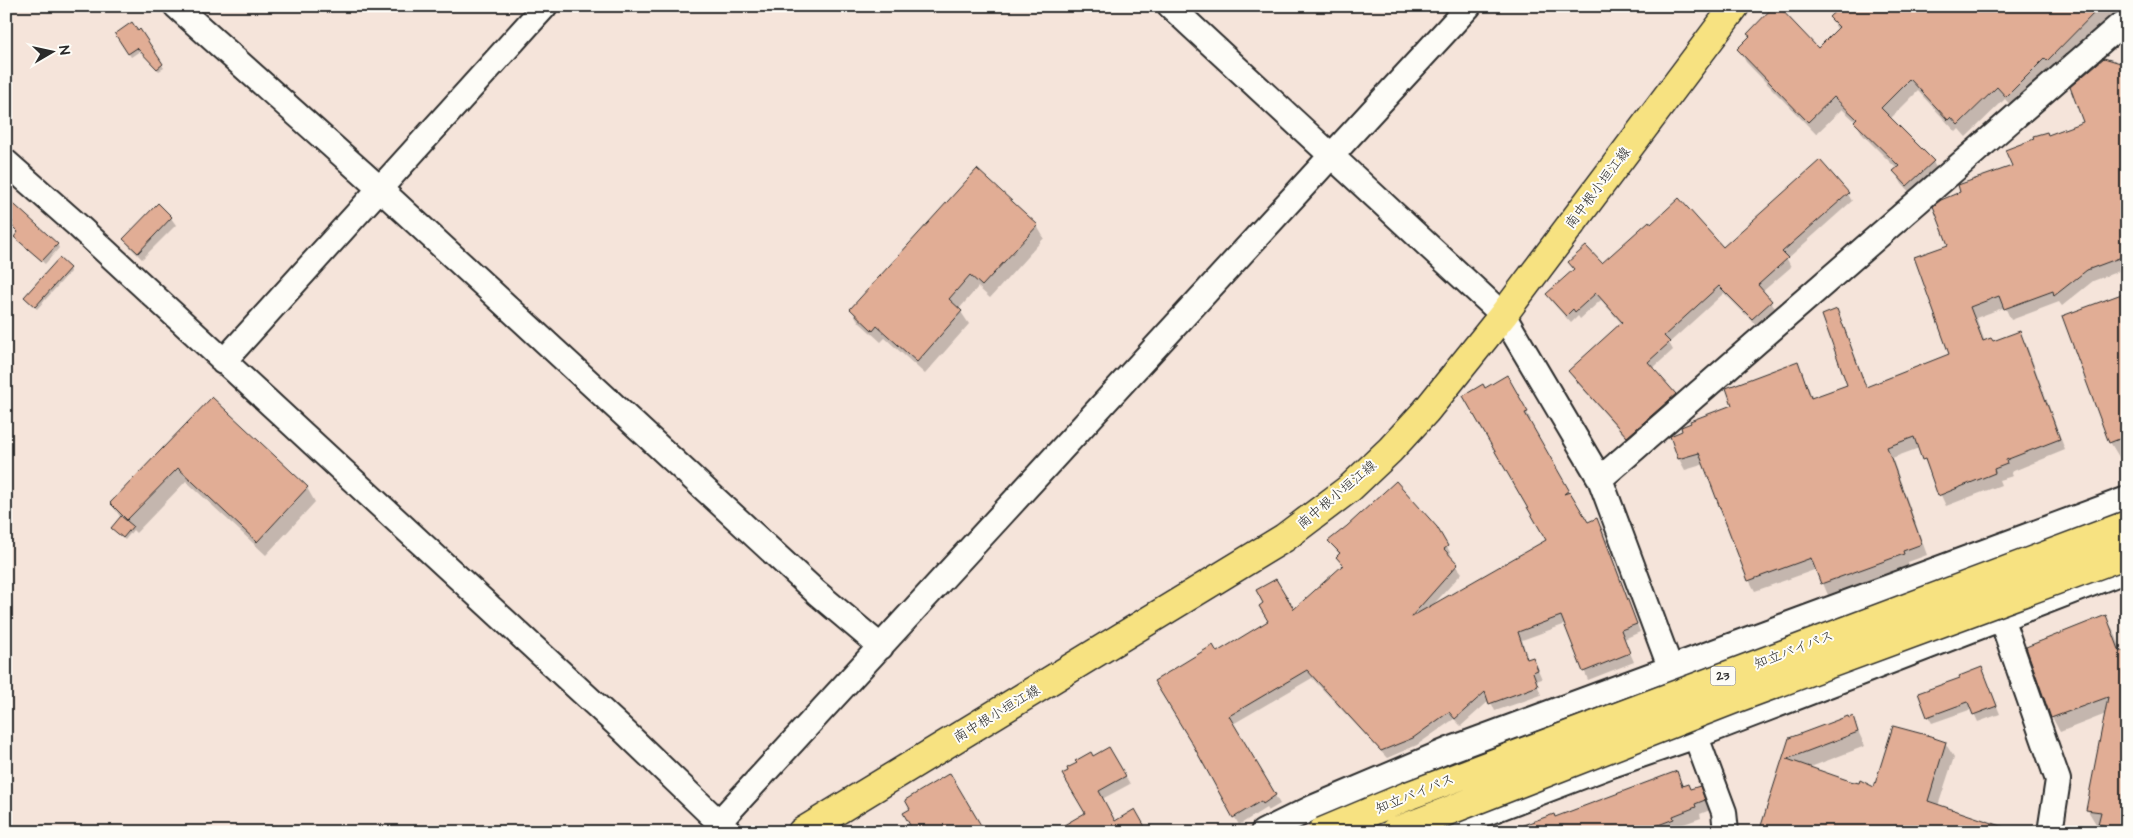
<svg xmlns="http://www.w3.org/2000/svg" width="2133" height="838" font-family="'Architects Daughter','Klee One',sans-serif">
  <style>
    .shadow { fill: #0003 }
    .building { fill: #e1ad95; stroke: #2b2b2b }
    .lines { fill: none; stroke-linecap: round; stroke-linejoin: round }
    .minor-casing { stroke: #2b2b2b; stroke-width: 28 }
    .major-casing { stroke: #2b2b2b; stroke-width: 31 }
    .minor { stroke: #fdfcf7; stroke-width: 24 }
    .major { stroke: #f7e281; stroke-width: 28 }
    .highway-bridge-casing { stroke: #2b2b2b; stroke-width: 31; stroke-linecap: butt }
    .highway-bridge { stroke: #f7e281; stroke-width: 28 }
    .labels { text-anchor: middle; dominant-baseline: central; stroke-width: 4; stroke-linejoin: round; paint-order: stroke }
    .shield { fill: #fdfcf7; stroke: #6a6a68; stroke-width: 1 }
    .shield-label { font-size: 12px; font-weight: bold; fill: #2b2b2b }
    .street-label { font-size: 14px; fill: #2b2b2b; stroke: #fdfcf7 }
  </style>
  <rect width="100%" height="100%" fill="#f5e4da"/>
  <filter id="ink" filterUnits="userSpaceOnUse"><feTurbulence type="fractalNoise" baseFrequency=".02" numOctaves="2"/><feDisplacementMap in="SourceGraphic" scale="10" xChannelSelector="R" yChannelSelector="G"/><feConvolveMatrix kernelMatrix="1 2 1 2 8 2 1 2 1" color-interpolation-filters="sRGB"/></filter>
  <g filter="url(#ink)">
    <path class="shadow" d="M 194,6 L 209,6 L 211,9 L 205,15 Z
      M 1825,6 L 2121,6 L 2055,73 L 2014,109 L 2005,99 L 1966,137 L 1959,129 L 1956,132 L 1918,91 L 1890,119 L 1933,162 L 1940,175 L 1915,198 L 1902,184 L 1895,171 L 1897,169 L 1863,135 L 1855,121 L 1842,109 L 1816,134 L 1746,62 L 1739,49 L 1818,49 L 1838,30 L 1830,18 L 1833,15 Z
      M 140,31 L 164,68 L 159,71 L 140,51 L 131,57 L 117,35 Z
      M 2127,66 L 2127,268 L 2093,281 L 2062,306 L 2059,302 L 2011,320 L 2005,307 L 1976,318 L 1985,342 L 1992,343 L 2019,333 L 2026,344 L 2065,450 L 2011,472 L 2013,476 L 1999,480 L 2001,485 L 1946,506 L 1919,448 L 1892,458 L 1927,555 L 1908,562 L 1909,565 L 1828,595 L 1817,569 L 1755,591 L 1749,580 L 1705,464 L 1685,470 L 1679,459 L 1734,406 L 1798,363 L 1813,399 L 1849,385 L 1836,311 L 1842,322 L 1867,388 L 1951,355 L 1950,245 L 2013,167 L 2048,137 L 2084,123 Z
      M 1848,194 L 1852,201 L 1787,259 L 1791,267 L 1762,292 L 1776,309 L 1757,326 L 1724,293 L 1669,343 L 1673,350 L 1652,369 L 1679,402 L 1632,444 L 1574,379 L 1569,371 L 1622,324 L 1601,300 L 1580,319 L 1578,316 L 1571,323 L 1552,302 L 1548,295 L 1575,271 L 1570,263 L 1602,265 L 1651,226 L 1723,249 Z
      M 158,205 L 171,218 L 176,225 L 142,259 L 129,246 L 125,239 Z
      M 12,225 L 57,244 L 59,248 L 45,264 L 18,240 L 19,233 Z
      M 1037,226 L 1044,238 L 990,298 L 978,287 L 959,309 L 969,324 L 925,374 L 885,338 L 881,342 L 859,322 L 851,309 Z
      M 69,268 L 70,272 L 37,309 L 27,300 L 25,297 Z
      M 2127,293 L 2127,454 L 2119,457 L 2110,442 Z
      M 1507,377 L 1531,420 L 1528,422 L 1587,524 L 1597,520 L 1602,528 L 1640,632 L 1624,639 L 1634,662 L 1588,680 L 1566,624 L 1522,640 L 1528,660 L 1533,658 L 1542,679 L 1536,681 L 1541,695 L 1495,711 L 1490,700 L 1461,726 L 1454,719 L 1417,745 L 1387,758 L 1312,678 L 1233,724 L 1280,804 L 1268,811 L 1266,808 L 1239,825 L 1197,749 L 1216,654 L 1293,611 L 1343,566 L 1337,557 L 1340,555 L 1329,541 L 1436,528 L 1451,554 L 1449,556 L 1462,573 L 1432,606 L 1548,541 L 1485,389 Z
      M 212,399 L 307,488 L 315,502 L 266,555 L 186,481 L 136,533 L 133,530 L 125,540 L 112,528 L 121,518 L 111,503 Z
      M 2105,617 L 2114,631 L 2122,652 L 2127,832 L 2098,832 L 2099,824 L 2096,824 L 2087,809 L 2106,714 L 2060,732 L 2052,717 Z
      M 1982,669 L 2000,714 L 1978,722 L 1972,709 L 1932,723 L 1928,716 L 1961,679 Z
      M 1852,718 L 1865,746 L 1808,768 L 1875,788 L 1945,743 L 1954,757 L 1938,806 L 1760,832 L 1790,739 Z
      M 1109,748 L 1130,784 L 1102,799 L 1115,822 L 1134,811 L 1146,832 L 1054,832 L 1086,814 L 1064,775 L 1070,771 L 1068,769 L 1078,763 L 1077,761 L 1090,754 L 1093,758 Z
      M 1676,773 L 1684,787 L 1690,791 L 1699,787 L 1710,810 L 1700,814 L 1701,818 L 1678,826 L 1679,830 L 1674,832 L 1508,832 L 1554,815 L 1555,818 Z"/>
    <path class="building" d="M 1774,6 L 1778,6 L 1818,48 L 1839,27 L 1829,17 L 1841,6 L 2101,6 L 2047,61 L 2045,58 L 2006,97 L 1997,87 L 1958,125 L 1951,117 L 1948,120 L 1910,79 L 1881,108 L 1934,161 L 1907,186 L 1893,171 L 1899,166 L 1854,122 L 1857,119 L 1834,97 L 1808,122 L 1737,49 L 1750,36 L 1747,34 Z
      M 132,22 L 138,31 L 140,29 L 163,64 L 157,69 L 137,48 L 128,54 L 115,34 Z
      M 2104,58 L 2127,65 L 2127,255 L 2087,270 L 2054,296 L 2053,291 L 2004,309 L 1999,296 L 1970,307 L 1983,341 L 1991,338 L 1993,341 L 2020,331 L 2060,439 L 2006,460 L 2007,464 L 1994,469 L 1995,473 L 1938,496 L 1925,459 L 1922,460 L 1914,437 L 1887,447 L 1922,544 L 1903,551 L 1904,554 L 1821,584 L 1811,558 L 1748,581 L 1699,453 L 1678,459 L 1670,436 L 1682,431 L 1681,427 L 1691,423 L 1690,421 L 1732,405 L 1726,388 L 1798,361 L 1811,398 L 1847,385 L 1822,315 L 1837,309 L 1866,387 L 1949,354 L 1914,257 L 1948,245 L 1933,206 L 1941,200 L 1960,192 L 1958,185 L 2012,166 L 2005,150 L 2034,139 L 2033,136 L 2047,132 L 2048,135 L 2083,122 L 2070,87 Z
      M 1820,160 L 1849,193 L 1782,252 L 1788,258 L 1758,285 L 1772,301 L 1752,319 L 1719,286 L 1664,336 L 1670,342 L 1648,362 L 1676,394 L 1627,437 L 1568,371 L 1622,322 L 1596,293 L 1575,312 L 1573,309 L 1566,316 L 1546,294 L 1574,269 L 1568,262 L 1586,246 L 1602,263 L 1649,221 L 1651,224 L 1679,198 L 1723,247 Z
      M 977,169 L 1038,225 L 982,286 L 970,275 L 949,299 L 962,311 L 917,362 L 877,326 L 873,331 L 850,309 Z
      M 6,197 L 58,244 L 42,261 L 14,237 L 18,232 L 10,224 L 13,222 L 6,215 Z
      M 158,203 L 172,217 L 138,253 L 123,239 Z
      M 59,258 L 70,268 L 35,307 L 24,297 Z
      M 2127,292 L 2127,436 L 2109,443 L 2062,316 Z
      M 1507,375 L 1528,412 L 1525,413 L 1569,490 L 1564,494 L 1570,492 L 1588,522 L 1597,518 L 1637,624 L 1621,630 L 1630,653 L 1583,672 L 1561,616 L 1518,632 L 1527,659 L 1533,657 L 1538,670 L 1533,672 L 1538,686 L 1489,704 L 1485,692 L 1455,719 L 1449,712 L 1413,738 L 1381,751 L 1307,670 L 1229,716 L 1276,795 L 1263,804 L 1261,801 L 1233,818 L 1193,745 L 1154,681 L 1213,645 L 1217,652 L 1268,621 L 1259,606 L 1263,603 L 1256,590 L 1276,579 L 1294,609 L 1343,565 L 1336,557 L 1340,553 L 1328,541 L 1347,526 L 1396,481 L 1437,527 L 1448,546 L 1444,549 L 1458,564 L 1411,617 L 1546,540 L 1463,396 L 1483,384 L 1485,388 Z
      M 212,397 L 308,487 L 257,542 L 178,468 L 127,520 L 110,503 Z
      M 121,516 L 133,526 L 123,538 L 111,528 Z
      M 2106,615 L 2120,652 L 2127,649 L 2127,832 L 2111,832 L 2112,827 L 2098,824 L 2101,812 L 2086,810 L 2108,697 L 2051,718 L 2026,647 Z
      M 1982,667 L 1997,706 L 1973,715 L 1968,702 L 1927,717 L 1918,693 L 1960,678 L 1959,676 Z
      M 1848,716 L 1849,718 L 1853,716 L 1858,732 L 1787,759 L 1850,781 L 1859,783 L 1860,780 L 1874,787 L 1893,726 L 1934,737 L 1934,738 L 1946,742 L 1928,801 L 2010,829 L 2010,832 L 1759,832 L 1789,738 Z
      M 1109,747 L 1126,776 L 1099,791 L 1115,821 L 1135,809 L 1148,832 L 1052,832 L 1085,813 L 1062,774 L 1068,771 L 1067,768 L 1077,763 L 1075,761 L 1091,752 L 1093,756 Z
      M 1677,771 L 1682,786 L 1688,784 L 1690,789 L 1700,786 L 1705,800 L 1695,804 L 1696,807 L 1673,816 L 1674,819 L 1653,827 L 1655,832 L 1510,832 L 1509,830 L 1554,814 L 1555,817 Z
      M 950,773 L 985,832 L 914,832 L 903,813 L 910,809 L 905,800 Z"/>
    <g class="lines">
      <defs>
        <path id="minor" d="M 176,6 L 379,188 L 817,593 L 881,647
          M 1170,6 L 1503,315 L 1600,479 L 1724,812 L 1726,832
          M 6,162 L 75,223 L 623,730 L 729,832
          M 223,362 L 545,6
          M 1600,479 L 2119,26 L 2127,22
          M 2001,618 L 2058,780 L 2050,832
          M 719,822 L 1469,6
          M 1263,832 L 1312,808 L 1449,750 L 2127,499
          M 1436,832 L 1612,765 L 1696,736 L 2127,570"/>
        <path id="major" d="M 802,832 L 1284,538 L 1350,488 L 1390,450 L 1426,411 L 1503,315 L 1735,6"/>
      </defs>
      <use href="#minor" class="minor-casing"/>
      <use href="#major" class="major-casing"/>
      <use href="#minor" class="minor"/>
      <use href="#major" class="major"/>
      <defs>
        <path id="highway-bridge" d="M 1322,832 L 1410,795 L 2127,525
          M 1394,832 L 1737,698 L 2127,554"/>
      </defs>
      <use href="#highway-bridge" class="highway-bridge-casing"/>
      <use href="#highway-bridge" class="highway-bridge"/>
    </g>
  </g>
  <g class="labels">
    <rect class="shield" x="1710.5" y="666.5" width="25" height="19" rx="4"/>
    <g class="shield-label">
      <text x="1723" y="676">23</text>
    </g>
    <g class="street-label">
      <text transform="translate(1598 188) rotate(-53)">南中根小垣江線</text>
      <text transform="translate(1337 495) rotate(-40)">南中根小垣江線</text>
      <text transform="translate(1794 650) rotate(-21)">知立バイパス</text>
      <text transform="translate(997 714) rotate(-31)">南中根小垣江線</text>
      <text transform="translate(1415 794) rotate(-22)">知立バイパス</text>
    </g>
  </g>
  <rect width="2133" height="838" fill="none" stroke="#fdfcf7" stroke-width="25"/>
  <rect x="12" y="12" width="2108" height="813" fill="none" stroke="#2b2b2b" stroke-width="2" filter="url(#ink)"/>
  <g transform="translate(52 52) rotate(81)" stroke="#fdfcf7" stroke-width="4" paint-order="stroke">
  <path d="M0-4L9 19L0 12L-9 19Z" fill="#2b2b2b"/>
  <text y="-8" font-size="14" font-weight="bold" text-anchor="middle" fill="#2b2b2b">N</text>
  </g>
</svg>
